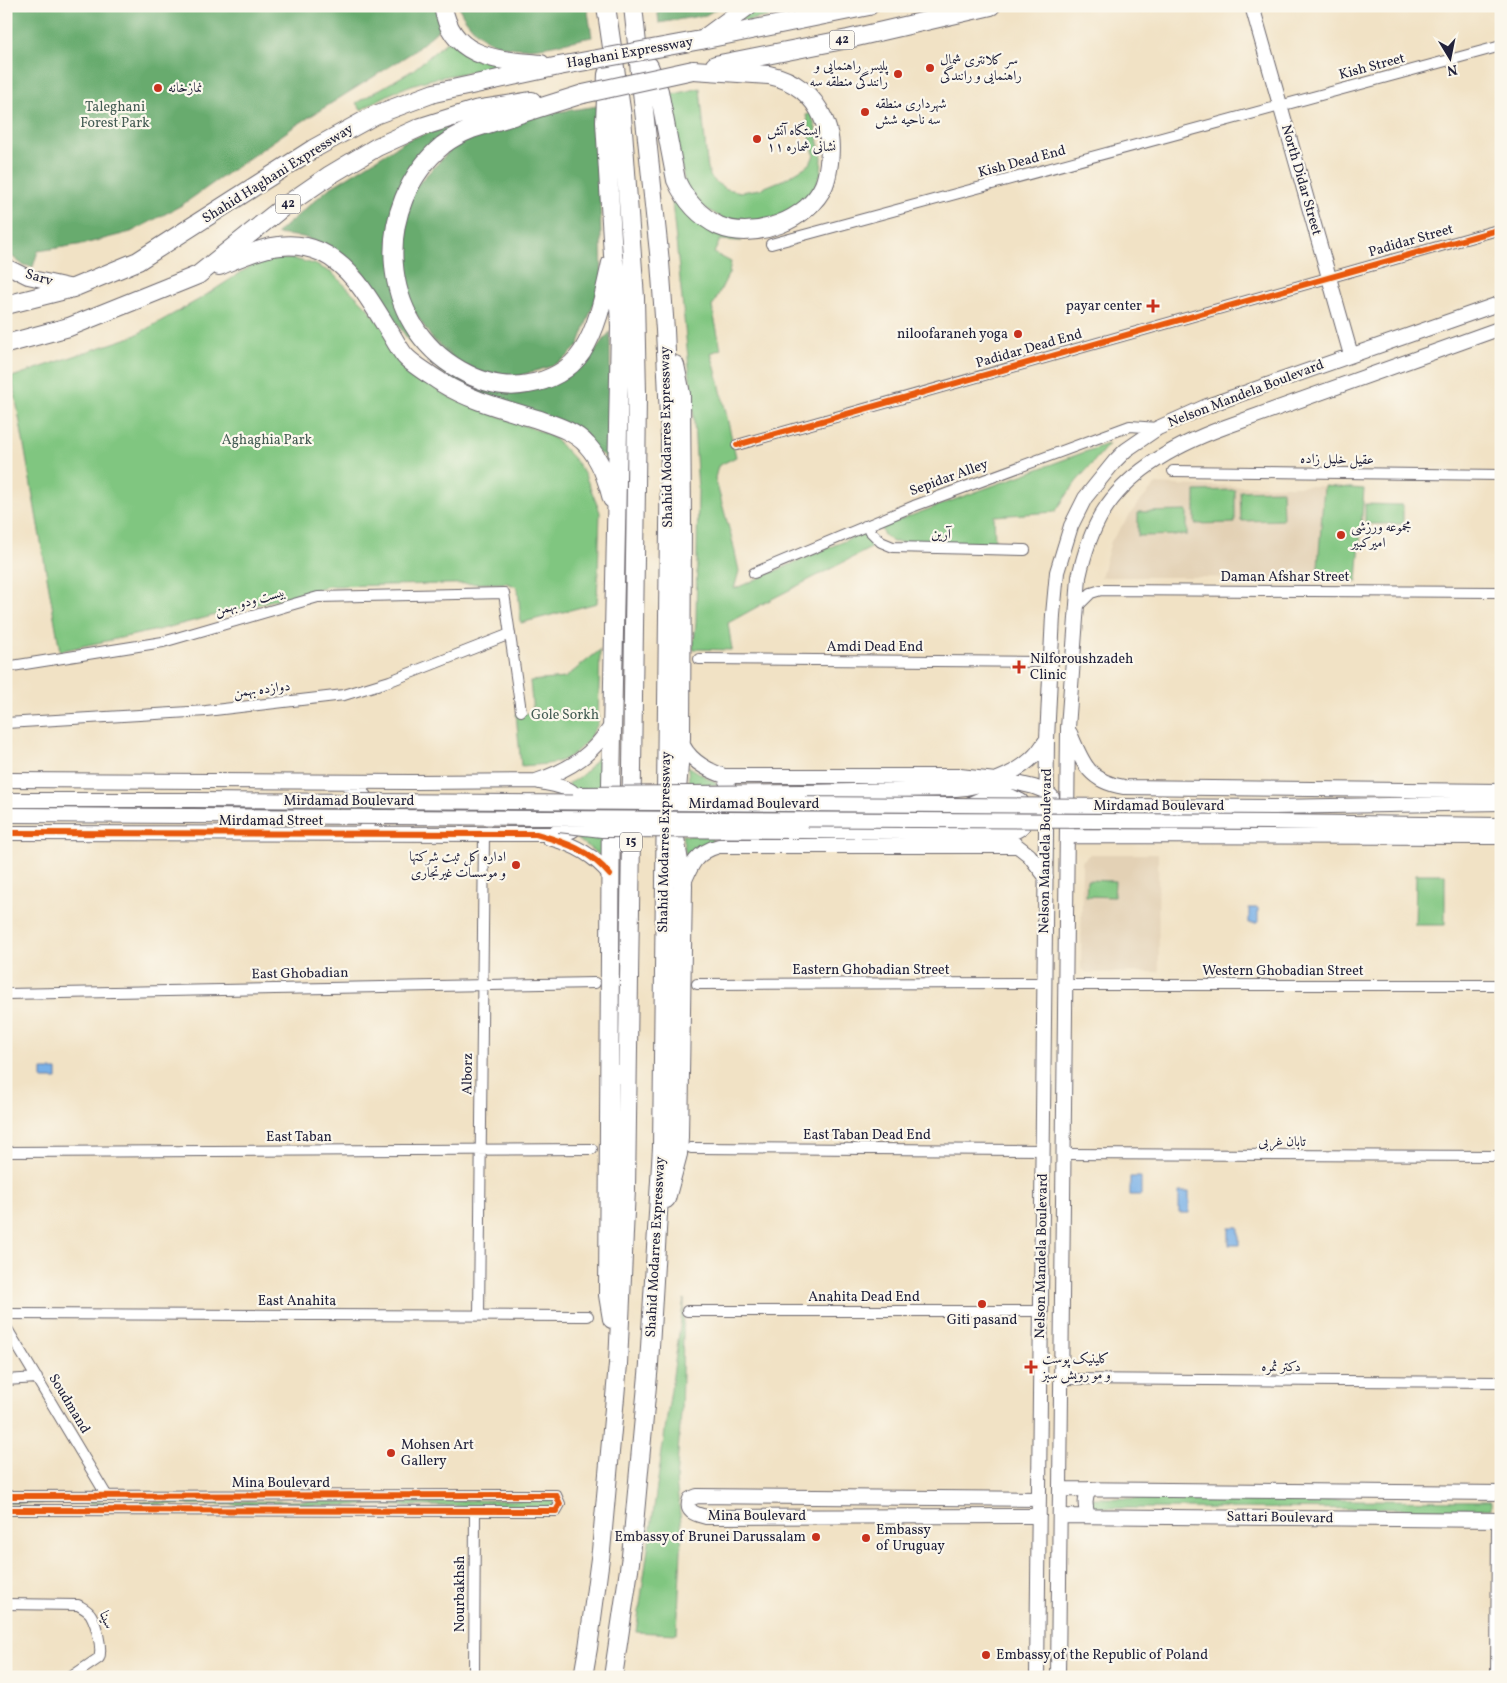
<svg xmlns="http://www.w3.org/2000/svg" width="1507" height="1683" font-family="Vollkorn,Amiri,serif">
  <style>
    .built { fill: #e3d1b5 }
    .green { fill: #80c680; stroke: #51745e }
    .forest { fill: #68ab6e; stroke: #456654 }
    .water { fill: #78b0e7; stroke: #4d6991 }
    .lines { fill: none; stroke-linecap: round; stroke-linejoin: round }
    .street-casing { stroke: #6a656b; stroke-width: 12 }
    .secondary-casing { stroke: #6a656b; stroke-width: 16 }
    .highway-casing { stroke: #6a656b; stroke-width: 20 }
    .street { stroke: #fff; stroke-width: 10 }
    .secondary { stroke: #fff; stroke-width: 14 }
    .highway { stroke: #fff; stroke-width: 18 }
    .secondary-bridge-casing { stroke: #6a656b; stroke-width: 16; stroke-linecap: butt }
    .highway-bridge-casing { stroke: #6a656b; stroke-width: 20; stroke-linecap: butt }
    .secondary-bridge { stroke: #fff; stroke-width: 14 }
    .highway-bridge { stroke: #fff; stroke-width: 18 }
    .cycleway-casing { stroke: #fbf7ec; stroke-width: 9 }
    .cycleway { stroke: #e8590c; stroke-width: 6 }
    .poi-dot { fill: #c8321e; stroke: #fbf7ec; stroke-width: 2 }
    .labels { text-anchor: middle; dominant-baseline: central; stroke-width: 4.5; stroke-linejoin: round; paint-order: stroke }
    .shield { fill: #fbf7ec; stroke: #636270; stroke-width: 1 }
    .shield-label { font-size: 12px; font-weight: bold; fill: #22223b }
    .street-label { font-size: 14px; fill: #22223b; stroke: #fbf7ec }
    .poi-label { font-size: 14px; fill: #22223b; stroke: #fbf7ec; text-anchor: start }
    .park-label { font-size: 14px; fill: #435b53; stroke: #fbf7ec }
  </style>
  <rect width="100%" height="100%" fill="#fbf7ec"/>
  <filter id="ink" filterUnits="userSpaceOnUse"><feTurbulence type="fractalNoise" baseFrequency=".02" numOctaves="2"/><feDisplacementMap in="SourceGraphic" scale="10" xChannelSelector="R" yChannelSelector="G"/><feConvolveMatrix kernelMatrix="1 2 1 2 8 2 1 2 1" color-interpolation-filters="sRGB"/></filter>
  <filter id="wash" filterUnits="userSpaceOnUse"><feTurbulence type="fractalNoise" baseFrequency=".0096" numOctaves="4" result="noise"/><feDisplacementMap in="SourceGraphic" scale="20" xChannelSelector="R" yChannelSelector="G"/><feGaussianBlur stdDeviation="1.12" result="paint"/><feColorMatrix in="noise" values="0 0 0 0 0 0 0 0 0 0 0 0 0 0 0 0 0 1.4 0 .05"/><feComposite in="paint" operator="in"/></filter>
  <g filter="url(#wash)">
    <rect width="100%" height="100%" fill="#f1e2c5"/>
    <path class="built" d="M 1156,484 L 1196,486 L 1324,486 L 1317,580 L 1195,577 L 1101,577 L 1111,541 L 1137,505 Z
      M 1090,854 L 1158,854 L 1159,972 L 1087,973 L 1081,969 L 1082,861 Z"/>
    <path class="green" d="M 757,6 L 822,6 L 735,23 Z
      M 449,40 L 508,66 C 472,73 432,75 399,90 C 386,95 373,103 361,110 L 356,103 L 413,70 Z
      M 700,88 L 707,163 L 710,176 L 718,184 L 727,189 L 741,192 L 760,189 L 785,179 L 810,164 L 814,155 L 806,115 L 811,113 L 817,133 L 822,157 L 821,173 L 815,189 L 793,211 L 757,223 L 727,221 L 700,205 L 686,188 L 666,96 Z
      M 671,192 L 693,218 L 710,229 L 742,241 L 720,240 L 714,253 L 731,262 L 729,273 L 712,307 L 721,349 L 711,353 L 719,382 L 736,457 L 718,466 L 715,478 L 733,543 L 739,571 L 734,589 L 865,532 L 871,548 L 766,602 L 728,623 L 732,650 L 693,649 L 696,622 L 698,490 L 693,406 Z
      M 274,259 L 294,259 L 314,264 L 332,273 L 368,308 L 425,382 L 444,394 L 460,402 L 540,431 L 554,438 L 575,460 L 585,475 L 600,512 L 597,603 L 521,623 L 518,589 L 515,586 L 507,583 L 328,586 L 162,629 L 60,651 L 12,377 L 134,336 L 200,299 L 254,264 Z
      M 1109,444 L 1076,482 L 1055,512 L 994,516 L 995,543 L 893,542 L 884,535 L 880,527 L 1104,445 Z
      M 1324,486 L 1364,489 L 1357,581 L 1317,580 Z
      M 1235,490 L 1235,523 L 1195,524 L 1195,491 Z
      M 1282,490 L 1283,520 L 1241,521 L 1240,491 Z
      M 1365,504 L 1403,505 L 1403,524 L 1365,524 Z
      M 1187,511 L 1187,535 L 1138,536 L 1138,512 Z
      M 600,650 L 598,723 C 590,741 573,759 553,763 C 543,765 532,765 521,766 L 516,714 L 533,713 L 530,681 L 565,678 Z
      M 605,749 L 608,787 L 572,790 L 568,783 C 584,779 594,760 605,749 Z
      M 688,766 L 719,785 L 689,785 Z
      M 576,832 L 607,835 L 606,865 L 598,854 L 573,836 Z
      M 682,835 L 712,836 L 712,845 L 701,847 L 686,856 Z
      M 1416,874 L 1445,874 L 1445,925 L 1415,925 Z
      M 1087,880 L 1115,881 L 1114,897 L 1086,896 Z
      M 684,1299 L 681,1413 L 676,1481 L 682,1530 L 677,1634 L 636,1632 Z
      M 1092,1498 L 1491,1501 L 1491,1509 L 1091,1508 Z
      M 555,1500 L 555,1507 L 6,1503 L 6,1502 Z"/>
    <path class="forest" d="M 6,6 L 438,6 L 439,26 L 437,31 L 413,52 L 295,126 L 182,205 L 131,232 L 84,244 L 38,251 L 33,267 L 23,265 L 6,252 Z
      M 459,6 L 587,6 L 592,37 C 552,44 502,63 471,26 C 466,20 461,14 459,6 Z
      M 657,6 L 721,6 L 706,15 L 659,23 Z
      M 598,106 L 602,281 L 578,346 L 567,357 L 552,366 L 512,378 L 489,377 L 462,365 L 431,337 L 407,301 L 397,251 L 414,188 L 459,141 L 537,115 Z
      M 471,119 L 405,184 L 401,313 L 487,388 L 571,372 L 587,361 L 610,332 L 610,466 L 603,455 L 453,381 L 430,363 L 411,344 L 368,281 L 355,264 L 329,247 L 303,237 L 276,234 L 327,190 L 378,158 L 407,140 Z"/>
    <path class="water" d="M 1249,908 L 1258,908 L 1258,923 L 1249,923 Z
      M 42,1070 L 57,1070 L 57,1079 L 42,1079 Z
      M 1130,1177 L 1141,1177 L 1141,1195 L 1130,1195 Z
      M 1179,1192 L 1189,1192 L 1189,1213 L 1179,1213 Z
      M 1229,1227 L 1239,1227 L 1239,1245 L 1229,1245 Z"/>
  </g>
  <g filter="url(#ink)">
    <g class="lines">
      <defs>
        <path id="street" d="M 771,244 L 1501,46
          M 737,445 L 1501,229
          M 1173,471 L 1501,475
          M 865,526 L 881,542 L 893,547 L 1025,550
          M 754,573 L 914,506 L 1130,426 L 1158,428
          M 1076,608 L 1091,593 L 1101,590 L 1501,592
          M 699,659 L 1051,662
          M 6,667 L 163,642 L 318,597 L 504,593 L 521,711
          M 6,723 L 206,711 L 344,695 L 390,681 L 510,634
          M 697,984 L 1045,983
          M 1065,985 L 1501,985
          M 6,994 L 595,983
          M 691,1148 L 1043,1150
          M 6,1152 L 592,1149
          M 1063,1154 L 1501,1156
          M 687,1311 L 1041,1311
          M 6,1314 L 588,1316
          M 479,1315 L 484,834
          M 6,1327 L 107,1496
          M 1061,1379 L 1501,1382
          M 6,1380 L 37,1378
          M 6,1496 L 556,1495 L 560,1504 L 556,1511 L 6,1510
          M 6,1604 L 78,1605 C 83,1608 88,1610 91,1615 C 96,1624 103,1648 99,1658 L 71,1677
          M 474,1677 L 475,1511
          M 1496,1677 L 1497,1520"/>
        <path id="secondary" d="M 1252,6 L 1351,355
          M 6,266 L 28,277 L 73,287
          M 1070,733 C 1082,762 1089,782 1124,787 L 1501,791
          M 681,740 C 687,759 705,769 724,776 L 960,776 L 1013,782 L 1034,787 L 1047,792 L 1052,797
          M 724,776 L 733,798 L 737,802
          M 6,780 L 413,782 L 536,781 C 572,769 593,754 613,723
          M 344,782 C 363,791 378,805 366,828
          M 801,792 L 956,789 C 983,787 1016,775 1035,755 C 1040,750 1043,744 1047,739
          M 6,800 L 191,800
          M 1274,807 L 1501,803
          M 6,815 L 190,816
          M 1274,822 L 1501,825
          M 802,831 L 1009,833 C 1029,829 1028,816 1021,801 L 1004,793 L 994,793 L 950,813 L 803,811
          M 6,833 L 558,834 C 563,833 569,833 573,830 C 586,821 582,799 571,791 C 561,785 547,784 536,781
          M 1067,836 L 1501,837
          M 549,838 C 573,844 595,856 610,875
          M 1011,841 L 1029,855 L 1046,877
          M 683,885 C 691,865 696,852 719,846 L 1017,846
          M 1060,1489 L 1501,1493
          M 1039,1516 L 706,1517 C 695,1514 685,1512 690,1499 L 697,1496 L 1039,1499
          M 1060,1516 L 1501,1520
          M 1088,1516 C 1085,1506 1084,1498 1090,1489
          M 1037,1677 L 1047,739 L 1053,615 L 1057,572 L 1071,526 L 1085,498 L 1115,461 L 1126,450 L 1158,428 L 1207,406 L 1501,303
          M 1058,1677 L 1068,728 L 1079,577 C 1084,554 1091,532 1103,512 C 1129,470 1181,443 1225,427 L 1501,328"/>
        <path id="highway" d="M 443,6 C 451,59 498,60 541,64
          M 706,37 L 748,6
          M 701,40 L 869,6
          M 715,65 L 848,39 L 991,6
          M 649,66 L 659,91 L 676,180 C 685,200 699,216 719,226 C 754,241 809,220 824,185 C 827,178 828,170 829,163 C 831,146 830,133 823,118 C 813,95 794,80 769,75 L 693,70
          M 607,74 L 605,122 L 613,255 L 618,288 L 620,326 L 611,785 L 608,1295 L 612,1319
          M 583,94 L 472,129 C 462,133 452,138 443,145 C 371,205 378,324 460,370 C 481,382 504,389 528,384 C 549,381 570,370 582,352 C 599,325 604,294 611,263
          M 219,266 C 252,252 285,236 321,252 C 354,268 372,304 391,334 C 395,341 400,350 405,356 C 413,365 432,376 442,383 C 471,401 505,409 537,419 C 554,425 575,431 587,445 C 601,460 607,480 612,499
          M 6,305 L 73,288 L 138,261 L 313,149 L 375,115 L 434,93 L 559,66
          M 6,344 L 69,327 L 198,275 L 282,208 L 330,175 L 377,147 L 421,127 L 475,110 L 532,101
          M 675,365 L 681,394 L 682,520 L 681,738 L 677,791
          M 666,1199 L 678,1154 L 679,1137 L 683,885 L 674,832
          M 583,1677 L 588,1648 L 601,1551 L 618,1364 L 626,1189 L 636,487 L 637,394 L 635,298 L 622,116 L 606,6
          M 613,1677 L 631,1556 L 649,1364 L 662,1147 L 670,439 L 665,330 L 660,262 L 633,6"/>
      </defs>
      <use href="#street" class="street-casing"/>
      <use href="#secondary" class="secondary-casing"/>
      <use href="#highway" class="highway-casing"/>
      <use href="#street" class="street"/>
      <use href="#secondary" class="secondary"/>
      <use href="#highway" class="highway"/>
      <defs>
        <path id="secondary-bridge" d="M 580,794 L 801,792
          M 191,800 L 1274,807
          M 190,816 L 1274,822
          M 559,825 L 602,830 L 802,831"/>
        <path id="highway-bridge" d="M 559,66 L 701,40
          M 583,94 L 693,70"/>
      </defs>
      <use href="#secondary-bridge" class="secondary-bridge-casing"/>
      <use href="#highway-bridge" class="highway-bridge-casing"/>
      <use href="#secondary-bridge" class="secondary-bridge"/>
      <use href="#highway-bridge" class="highway-bridge"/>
      <defs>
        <path id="cycleway" d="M 737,445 L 1501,229
          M 6,833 L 536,834 C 565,842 591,851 610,875
          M 6,1496 L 556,1495 L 560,1504 L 556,1511 L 6,1510"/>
      </defs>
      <use href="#cycleway" class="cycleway-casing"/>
      <use href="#cycleway" class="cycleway"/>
    </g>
  </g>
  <g class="poi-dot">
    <circle cx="930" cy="68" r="5"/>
    <circle cx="898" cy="74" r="5"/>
    <circle cx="158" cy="88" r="5"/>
    <circle cx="865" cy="112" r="5"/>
    <circle cx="757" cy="139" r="5"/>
    <path d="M1150.5 298.5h5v5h5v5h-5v5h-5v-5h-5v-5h5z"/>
    <circle cx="1018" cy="334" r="5"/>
    <circle cx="1341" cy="535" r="5"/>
    <path d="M1016.5 659.5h5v5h5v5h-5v5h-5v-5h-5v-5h5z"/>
    <circle cx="516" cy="865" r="5"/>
    <circle cx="982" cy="1304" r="5"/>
    <path d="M1028.5 1359.5h5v5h5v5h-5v5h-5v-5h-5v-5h5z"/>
    <circle cx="391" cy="1453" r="5"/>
    <circle cx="816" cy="1537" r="5"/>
    <circle cx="866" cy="1538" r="5"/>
    <circle cx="986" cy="1655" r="5"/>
  </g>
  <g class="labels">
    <g class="shield">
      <rect x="829.5" y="30.5" width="25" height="19" rx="4"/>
      <rect x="275.5" y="194.5" width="25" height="19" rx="4"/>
      <rect x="620" y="832.5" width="22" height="19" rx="4"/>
    </g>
    <g class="shield-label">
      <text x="842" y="40">42</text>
      <text x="288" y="204">42</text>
      <text x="631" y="842">15</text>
    </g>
    <g class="street-label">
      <text transform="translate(630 53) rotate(-10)">Haghani Expressway</text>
      <text transform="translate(1372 67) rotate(-15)">Kish Street</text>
      <text transform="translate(1022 162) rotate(-15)">Kish Dead End</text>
      <text transform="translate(278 174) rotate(-32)">Shahid Haghani Expressway</text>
      <text transform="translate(1301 180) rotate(74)">North Didar Street</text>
      <text transform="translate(1411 241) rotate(-16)">Padidar Street</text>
      <text transform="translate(39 278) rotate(17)">Sarv</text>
      <text transform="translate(1029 349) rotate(-16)">Padidar Dead End</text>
      <text transform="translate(1246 394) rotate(-21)">Nelson Mandela Boulevard</text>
      <text transform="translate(667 437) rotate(-91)">Shahid Modarres Expressway</text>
      <text transform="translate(1337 460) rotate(1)">عقیل خلیل زاده</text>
      <text transform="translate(949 478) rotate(-20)">Sepidar Alley</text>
      <text transform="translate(941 535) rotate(1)">آرین</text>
      <text x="1285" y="577">Daman Afshar Street</text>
      <text transform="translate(250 602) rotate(-16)">بیست ودو بهمن</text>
      <text x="875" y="647">Amdi Dead End</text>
      <text transform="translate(262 690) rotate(-7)">دوازده بهمن</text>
      <text x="349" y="801">Mirdamad Boulevard</text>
      <text x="754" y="804">Mirdamad Boulevard</text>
      <text x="1159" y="806">Mirdamad Boulevard</text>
      <text x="271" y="821">Mirdamad Street</text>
      <text transform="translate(665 842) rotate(-89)">Shahid Modarres Expressway</text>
      <text transform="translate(1046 851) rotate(-89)">Nelson Mandela Boulevard</text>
      <text x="871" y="970">Eastern Ghobadian Street</text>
      <text x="1283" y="971">Western Ghobadian Street</text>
      <text transform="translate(300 974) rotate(-1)">East Ghobadian</text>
      <text transform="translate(468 1074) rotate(-89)">Alborz</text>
      <text x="867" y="1135">East Taban Dead End</text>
      <text x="299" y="1137">East Taban</text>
      <text x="1282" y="1142">تابان غربی</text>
      <text transform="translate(656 1247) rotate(-87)">Shahid Modarres Expressway</text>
      <text transform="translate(1042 1256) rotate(-89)">Nelson Mandela Boulevard</text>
      <text x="864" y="1297">Anahita Dead End</text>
      <text x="297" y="1301">East Anahita</text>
      <text x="1281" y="1367">دکتر ثمره</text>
      <text transform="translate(69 1404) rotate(59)">Soudmand</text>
      <text x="281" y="1483">Mina Boulevard</text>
      <text x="757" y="1516">Mina Boulevard</text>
      <text transform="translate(1280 1518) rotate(1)">Sattari Boulevard</text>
      <text transform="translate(460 1594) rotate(-90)">Nourbakhsh</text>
      <text transform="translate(106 1620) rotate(68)">سینا</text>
    </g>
    <g class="poi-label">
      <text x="940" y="60">سر کلانتری شمال<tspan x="940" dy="16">راهنمایی و رانندگی</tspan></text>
      <text x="888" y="66" text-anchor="end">پلیس راهنمایی و<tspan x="888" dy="16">رانندگی منطقه سه</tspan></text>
      <text x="168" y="88">نمازخانه</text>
      <text x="875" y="104">شهرداری منطقه<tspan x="875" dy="16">سه ناحیه شش</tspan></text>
      <text x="767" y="131">ایستگاه آتش<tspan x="767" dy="16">نشانی شماره ۱۱</tspan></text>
      <text x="1142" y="306" text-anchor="end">payar center</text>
      <text x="1008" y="334" text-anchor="end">niloofaraneh yoga</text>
      <text x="1351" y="527">مجموعه ورزشی<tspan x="1351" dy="16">امیرکبیر</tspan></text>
      <text x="1030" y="659">Nilforoushzadeh<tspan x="1030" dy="16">Clinic</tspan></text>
      <text x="506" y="857" text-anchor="end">اداره کل ثبت شرکتها<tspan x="506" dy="16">و موسسات غیرتجاری</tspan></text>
      <text x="982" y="1320" text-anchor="middle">Giti pasand</text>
      <text x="1042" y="1359">کلینیک پوست<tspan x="1042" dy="16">و مو رویش سبز</tspan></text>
      <text x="401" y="1445">Mohsen Art<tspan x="401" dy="16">Gallery</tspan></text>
      <text x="876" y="1530">Embassy<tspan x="876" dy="16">of Uruguay</tspan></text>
      <text x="806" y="1537" text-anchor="end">Embassy of Brunei Darussalam</text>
      <text x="996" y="1655">Embassy of the Republic of Poland</text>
    </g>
    <g class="park-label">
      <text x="115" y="107">Taleghani<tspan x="115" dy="16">Forest Park</tspan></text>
      <text x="267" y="440">Aghaghia Park</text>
      <text x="565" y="715">Gole Sorkh</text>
    </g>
  </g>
  <rect width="1507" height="1683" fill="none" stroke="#fbf7ec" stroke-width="25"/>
  <g transform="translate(1450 58) rotate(170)" stroke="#fbf7ec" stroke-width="4" paint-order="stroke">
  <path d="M0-4L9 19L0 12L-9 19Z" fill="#22223b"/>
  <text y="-8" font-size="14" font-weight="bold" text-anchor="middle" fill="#22223b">N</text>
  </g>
</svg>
